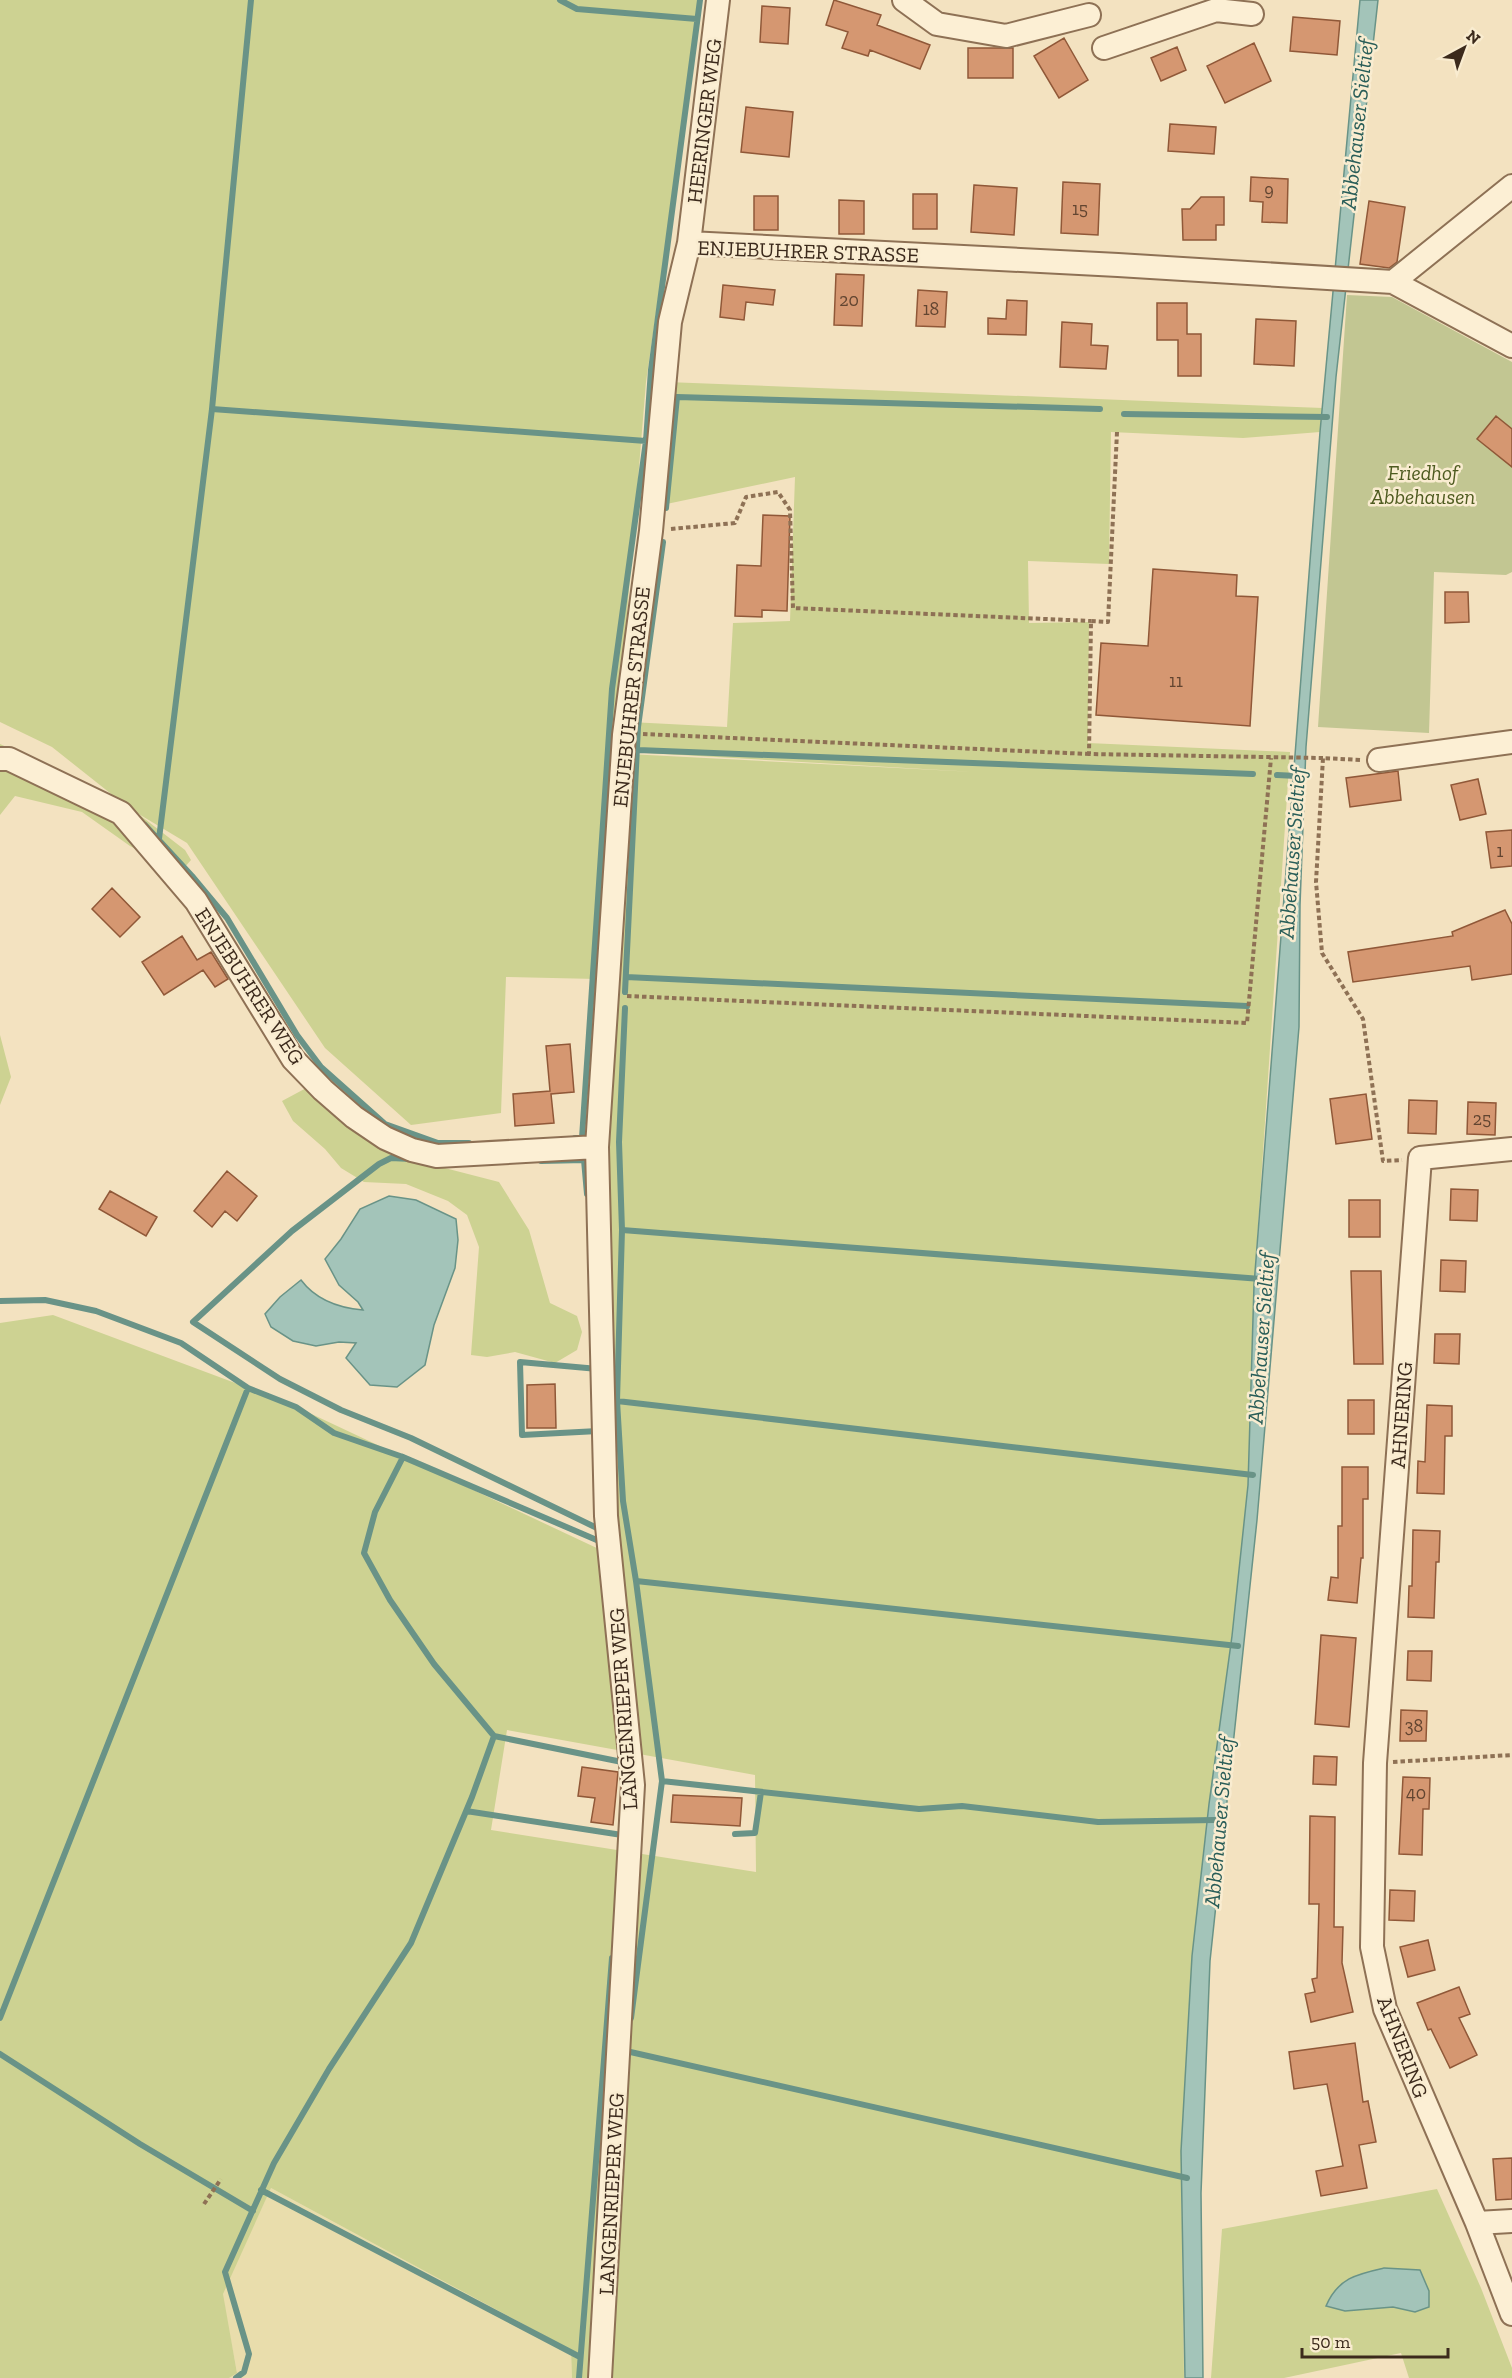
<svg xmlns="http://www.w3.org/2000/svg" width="1512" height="2378" font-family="'Zilla Slab',serif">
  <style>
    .farmland { fill: #e9ddac }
    .green { fill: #cdd292; fill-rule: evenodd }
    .cemetery { fill: #c2c692 }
    .water { fill: #a3c4b9; stroke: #699387; stroke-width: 1.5 }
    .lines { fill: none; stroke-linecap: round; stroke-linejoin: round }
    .stream { stroke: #699387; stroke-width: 6 }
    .building { fill: #d59771; stroke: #905838; stroke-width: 1.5 }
    .minor-casing { stroke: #8e7155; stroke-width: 26 }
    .path { stroke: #8e7155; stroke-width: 4; stroke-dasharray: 4.5 3; stroke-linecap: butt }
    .minor { stroke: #fcefd4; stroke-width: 22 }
    .labels { text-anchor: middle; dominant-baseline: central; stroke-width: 5; stroke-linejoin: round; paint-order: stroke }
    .number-label { font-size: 18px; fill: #624531 }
    .street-label { font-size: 21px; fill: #3c2a1c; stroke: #f9ecd0 }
    .park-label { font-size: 21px; font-style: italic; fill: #4e5b20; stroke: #f9ecd0 }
    .water-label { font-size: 22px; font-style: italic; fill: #295d58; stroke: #f9ecd0 }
  </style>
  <rect width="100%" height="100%" fill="#f3e2c0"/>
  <path class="farmland" d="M 271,2188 L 571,2350 L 572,2378 L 229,2378 L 237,2372 L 222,2294 Z"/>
  <path class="green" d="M 0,0 L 701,0 L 646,382 L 597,979 L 506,977 L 501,1113 L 411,1125 L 325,1048 L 187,843 L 137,813 L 185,850 L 191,860 L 184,868 L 176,871 L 130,846 L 82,812 L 15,796 L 0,815 L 0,744 L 115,797 L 52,747 L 0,722 Z
    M 667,382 L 1323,408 L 1320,432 L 1243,438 L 1111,432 L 1109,564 L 1028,561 L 1029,623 L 1089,622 L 1088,743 L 1290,752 L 1254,1285 L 1248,1485 L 1232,1636 L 1209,1804 L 1192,1956 L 1181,2151 L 1184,2378 L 572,2378 L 571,2350 L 271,2188 L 223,2294 L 237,2373 L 229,2378 L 0,2378 L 0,1323 L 53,1315 L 286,1402 L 601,1550 L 605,1238 L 628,754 L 975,772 L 629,752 L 630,722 L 727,727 L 733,623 L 790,621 L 795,477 L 657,506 ZM 507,1730 L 755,1775 L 756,1872 L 491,1830 Z
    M 0,1035 L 11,1077 L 0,1105 Z
    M 310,1086 L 406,1158 L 499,1182 L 529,1230 L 550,1303 L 577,1316 L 582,1332 L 577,1350 L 555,1363 L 515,1352 L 487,1357 L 471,1355 L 479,1247 L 467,1215 L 448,1201 L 406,1184 L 364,1182 L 341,1168 L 325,1149 L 293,1121 L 282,1101 Z
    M 1437,2189 L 1481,2288 L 1512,2368 L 1512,2378 L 1409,2378 L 1401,2353 L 1284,2378 L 1211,2378 L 1222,2229 ZM 1429,2291 L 1415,2312 L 1393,2307 L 1371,2308 Z"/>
  <path class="cemetery" d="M 1347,295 L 1392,297 L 1512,362 L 1512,572 L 1506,575 L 1434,572 L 1429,733 L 1318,727 Z"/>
  <path class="water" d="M 1360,0 L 1378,0 L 1336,377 L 1306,747 L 1300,905 L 1299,1027 L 1257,1520 L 1210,1961 L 1201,2193 L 1203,2378 L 1185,2378 L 1181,2151 L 1192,1956 L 1209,1804 L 1232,1636 L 1248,1485 L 1254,1285 L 1320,432 Z
    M 389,1196 L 416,1200 L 456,1219 L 458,1240 L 455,1268 L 434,1325 L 425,1365 L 397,1387 L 370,1385 L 346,1358 L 356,1343 L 339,1342 L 316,1346 L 293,1341 L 271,1327 L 265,1314 L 280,1297 L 301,1280 C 316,1300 339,1308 363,1310 L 358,1302 L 339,1285 L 325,1259 L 341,1239 L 360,1209 Z
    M 1384,2268 L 1420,2270 L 1429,2291 L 1429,2307 L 1415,2312 L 1393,2307 L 1345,2311 L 1326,2306 C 1338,2278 1357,2274 1384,2268 Z"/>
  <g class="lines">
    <path class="stream" d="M 560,0 L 577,9 L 697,19
      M 212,409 L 646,441
      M 1124,414 L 1327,417
      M 666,508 L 677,397 L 1100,409
      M 638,750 L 1253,774
      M 1277,775 L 1297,776
      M 145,825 L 192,876 L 227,918 L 297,1035 L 321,1067 L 385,1124 L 438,1143 L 469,1143
      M 159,839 L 212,409 L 251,0
      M 626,977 L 1247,1006
      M 625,992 L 638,727 L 663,542
      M 625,1008 L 619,1142 L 622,1230 L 617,1401 L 623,1501 L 636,1581 L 662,1781 L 919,1809 L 962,1806 L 1098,1822 L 1215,1820
      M 575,1138 L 582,1138 L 612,689 L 646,441 L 651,370 L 700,0
      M 411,1159 L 391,1158 L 379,1164 L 292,1231 L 193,1322 L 280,1379 L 341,1410 L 411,1438 L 599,1529
      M 541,1161 L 584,1160 L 587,1194
      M 622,1230 L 1261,1279
      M 0,1301 L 45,1300 L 96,1311 L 181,1343 L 248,1388 L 296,1407 L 334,1433 L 403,1457 L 599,1541
      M 598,1369 L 520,1362 L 522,1435 L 598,1431 L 598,1433
      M 617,1401 L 1253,1475
      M 403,1457 L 375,1512 L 364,1553 L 390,1600 L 434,1664 L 494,1736 L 622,1762 L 621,1757
      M 636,1581 L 1238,1646
      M 466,1811 L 622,1835 L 622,1838
      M 735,1834 L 755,1833 L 761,1792
      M 0,2018 L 248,1388
      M 631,2018 L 662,1781
      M 626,2051 L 1187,2178
      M 0,2054 L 140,2144 L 253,2211
      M 261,2190 L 580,2357
      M 236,2378 L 244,2372 L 249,2354 L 225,2272 L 274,2163 L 329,2069 L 411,1943 L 472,1797 L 494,1736
      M 579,2378 L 612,1958"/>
  </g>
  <path class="building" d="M 834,0 L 881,15 L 877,25 L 930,45 L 920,69 L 870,50 L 868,56 L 842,48 L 848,32 L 826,25 Z
    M 762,6 L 790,8 L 788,44 L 760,42 Z
    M 1293,17 L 1340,21 L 1337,55 L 1290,51 Z
    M 1064,38 L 1088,80 L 1059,98 L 1034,56 Z
    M 1254,43 L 1271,81 L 1225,103 L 1207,66 Z
    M 1177,47 L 1186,70 L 1161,81 L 1151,58 Z
    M 968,48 L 1013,48 L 1013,78 L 968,78 Z
    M 746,107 L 793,112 L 789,157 L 741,152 Z
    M 1170,124 L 1216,127 L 1214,154 L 1168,151 Z
    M 1251,177 L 1288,179 L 1287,223 L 1262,222 L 1263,202 L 1250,201 Z
    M 1063,182 L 1100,184 L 1098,235 L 1061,233 Z
    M 974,185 L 1017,188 L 1014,235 L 971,232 Z
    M 913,194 L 937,194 L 937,229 L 913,229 Z
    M 754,196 L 778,196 L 778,230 L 754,230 Z
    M 1201,197 L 1224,197 L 1224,225 L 1216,225 L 1216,240 L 1183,240 L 1182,209 L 1190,209 Z
    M 839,200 L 864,201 L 864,234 L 839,234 Z
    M 1369,201 L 1405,207 L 1397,262 L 1389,268 L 1360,264 Z
    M 836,274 L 864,275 L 862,326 L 834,325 Z
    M 723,285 L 775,290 L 773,305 L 746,302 L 744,320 L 720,317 Z
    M 918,290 L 947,292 L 945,327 L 916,326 Z
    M 1007,300 L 1027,301 L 1026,335 L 988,334 L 988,318 L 1006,319 Z
    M 1157,303 L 1187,303 L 1187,334 L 1201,334 L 1201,376 L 1178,376 L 1178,340 L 1157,340 Z
    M 1256,319 L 1296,321 L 1294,366 L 1254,364 Z
    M 1062,322 L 1092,324 L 1091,345 L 1108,346 L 1106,369 L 1060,367 Z
    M 1496,416 L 1512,429 L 1512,467 L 1477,439 Z
    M 763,515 L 790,516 L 787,611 L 762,610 L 762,617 L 735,616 L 737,565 L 761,566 Z
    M 1153,569 L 1237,575 L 1236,596 L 1258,597 L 1250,726 L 1096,715 L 1101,643 L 1148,646 Z
    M 1445,592 L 1468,592 L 1469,622 L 1445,623 Z
    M 1398,771 L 1401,800 L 1350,807 L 1346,778 Z
    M 1478,779 L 1486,814 L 1460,820 L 1451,785 Z
    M 1512,830 L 1512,866 L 1491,868 L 1486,832 Z
    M 112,888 L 140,917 L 120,937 L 92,909 Z
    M 1505,910 L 1512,924 L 1512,974 L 1472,980 L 1470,966 L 1353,982 L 1348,952 L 1453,936 L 1452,932 Z
    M 182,936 L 197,960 L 211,952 L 228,979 L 215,987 L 203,970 L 164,995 L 142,962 Z
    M 570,1044 L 574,1092 L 551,1094 L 554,1123 L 515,1126 L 513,1094 L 550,1091 L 546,1046 Z
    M 1366,1094 L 1372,1139 L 1336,1144 L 1330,1099 Z
    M 1409,1100 L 1437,1101 L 1436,1134 L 1408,1133 Z
    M 1468,1102 L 1496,1103 L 1495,1135 L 1467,1134 Z
    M 227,1171 L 257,1196 L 237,1221 L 225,1211 L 212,1227 L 194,1211 Z
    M 1451,1189 L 1478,1190 L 1477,1221 L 1450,1220 Z
    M 110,1191 L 157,1217 L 146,1236 L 99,1209 Z
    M 1349,1200 L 1380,1200 L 1380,1237 L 1349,1237 Z
    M 1441,1260 L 1466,1261 L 1465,1292 L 1440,1291 Z
    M 1351,1271 L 1381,1271 L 1383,1364 L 1354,1364 Z
    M 1435,1334 L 1460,1334 L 1459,1364 L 1434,1363 Z
    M 555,1384 L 556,1428 L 527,1428 L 527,1385 Z
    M 1348,1400 L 1374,1400 L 1374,1434 L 1348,1434 Z
    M 1427,1405 L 1452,1406 L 1452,1436 L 1445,1436 L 1444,1494 L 1417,1493 L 1418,1461 L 1425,1462 Z
    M 1342,1467 L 1368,1467 L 1368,1499 L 1363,1499 L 1363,1558 L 1361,1558 L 1357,1603 L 1328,1600 L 1331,1577 L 1338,1578 L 1338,1526 L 1342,1526 Z
    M 1413,1530 L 1440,1531 L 1439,1562 L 1436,1562 L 1434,1618 L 1408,1617 L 1409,1586 L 1412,1586 Z
    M 1321,1635 L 1356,1638 L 1349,1727 L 1315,1724 Z
    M 1408,1651 L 1432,1651 L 1431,1681 L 1407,1680 Z
    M 1401,1710 L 1427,1711 L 1426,1741 L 1400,1741 Z
    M 1314,1756 L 1337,1757 L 1336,1785 L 1313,1784 Z
    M 582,1767 L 618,1772 L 613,1825 L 591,1822 L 595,1798 L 578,1796 Z
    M 1403,1777 L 1430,1778 L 1429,1809 L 1423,1809 L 1422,1855 L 1399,1854 Z
    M 673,1795 L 742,1798 L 740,1826 L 671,1822 Z
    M 1310,1816 L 1335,1817 L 1334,1927 L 1343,1927 L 1342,1963 L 1353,2012 L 1311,2022 L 1305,1994 L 1315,1992 L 1312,1979 L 1317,1978 L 1319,1904 L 1309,1904 Z
    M 1390,1890 L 1415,1891 L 1414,1921 L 1389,1920 Z
    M 1428,1940 L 1435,1970 L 1408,1977 L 1400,1947 Z
    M 1459,1987 L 1470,2014 L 1459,2018 L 1477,2055 L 1450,2068 L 1431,2029 L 1428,2030 L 1417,2003 Z
    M 1355,2043 L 1363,2102 L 1368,2101 L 1376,2142 L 1359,2145 L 1367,2188 L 1321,2196 L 1316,2171 L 1343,2166 L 1327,2084 L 1294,2089 L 1289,2052 Z
    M 1512,2158 L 1512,2199 L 1496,2200 L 1493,2159 Z"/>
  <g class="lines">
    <defs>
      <path id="minor" d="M 904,0 L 937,24 L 1006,36 L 1089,15
        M 1104,48 L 1216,10 L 1252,14
        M 689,243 L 1118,265 L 1393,282 L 1512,186
        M 1393,282 L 1512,346
        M 0,759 L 9,759 L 121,813 L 196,901 L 293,1059 L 323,1090 L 354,1117 L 385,1138 L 412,1150 L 437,1156 L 597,1147
        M 1379,760 L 1512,742
        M 1512,1149 L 1420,1158 L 1375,1763 L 1372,1947 L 1385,2009 L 1477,2223 L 1512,2314
        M 1477,2223 L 1512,2221
        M 600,2378 L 633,1785 L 606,1516 L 597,1147 L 624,735 L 651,531 L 670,322 L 689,243 L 718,0"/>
    </defs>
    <use href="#minor" class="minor-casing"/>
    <path class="path" d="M 1117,432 L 1108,622 L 1091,621 L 1089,754 L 1323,758
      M 671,529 L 735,523 L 746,497 L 778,492 L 790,510 L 793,608 L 1091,621
      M 643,734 L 1089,754
      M 1360,760 L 1323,758 L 1316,882 L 1322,953 L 1363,1019 L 1383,1161 L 1402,1160
      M 627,996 L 1247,1023 L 1271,758
      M 1393,1762 L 1512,1755
      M 204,2204 L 221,2179"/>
    <use href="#minor" class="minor"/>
  </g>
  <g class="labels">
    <g class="number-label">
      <text x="1269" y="190">9</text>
      <text x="1080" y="209">15</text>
      <text x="849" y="300">20</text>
      <text x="931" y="309">18</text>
      <text x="1176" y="681">11</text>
      <text x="1500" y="851">1</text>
      <text x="1482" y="1119">25</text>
      <text x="1414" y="1726">38</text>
      <text x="1416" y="1793">40</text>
    </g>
    <g class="street-label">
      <text transform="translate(704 121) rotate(-83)">HEERINGER WEG</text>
      <text transform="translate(808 251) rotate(2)">ENJEBUHRER STRASSE</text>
      <text transform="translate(631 697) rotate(-84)">ENJEBUHRER STRASSE</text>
      <text transform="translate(250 986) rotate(57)">ENJEBUHRER WEG</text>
      <text transform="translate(1401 1415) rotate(-86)">AHNERING</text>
      <text transform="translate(623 1709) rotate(-94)">LANGENRIEPER WEG</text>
      <text transform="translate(1403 2047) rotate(69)">AHNERING</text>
      <text transform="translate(611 2194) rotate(-87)">LANGENRIEPER WEG</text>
    </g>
    <g class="park-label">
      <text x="1423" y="472">Friedhof<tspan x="1423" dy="24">Abbehausen</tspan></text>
    </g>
    <g class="water-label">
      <text transform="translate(1357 124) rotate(-84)">Abbehauser Sieltief</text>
      <text transform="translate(1292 853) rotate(-86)">Abbehauser Sieltief</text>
      <text transform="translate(1261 1338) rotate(-86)">Abbehauser Sieltief</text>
      <text transform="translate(1219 1822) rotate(-85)">Abbehauser Sieltief</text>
    </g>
  </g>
  <g transform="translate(1464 48) rotate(41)" stroke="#f9ecd0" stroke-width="4.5" paint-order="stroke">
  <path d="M0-4.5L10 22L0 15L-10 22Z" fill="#3c2a1c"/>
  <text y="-9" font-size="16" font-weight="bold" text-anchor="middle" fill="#3c2a1c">N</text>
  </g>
  <path d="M1302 2348v9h146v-9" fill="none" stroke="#3c2a1c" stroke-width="3"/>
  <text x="1311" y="2348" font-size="18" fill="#3c2a1c" stroke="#f9ecd0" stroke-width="4.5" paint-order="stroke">50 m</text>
</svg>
